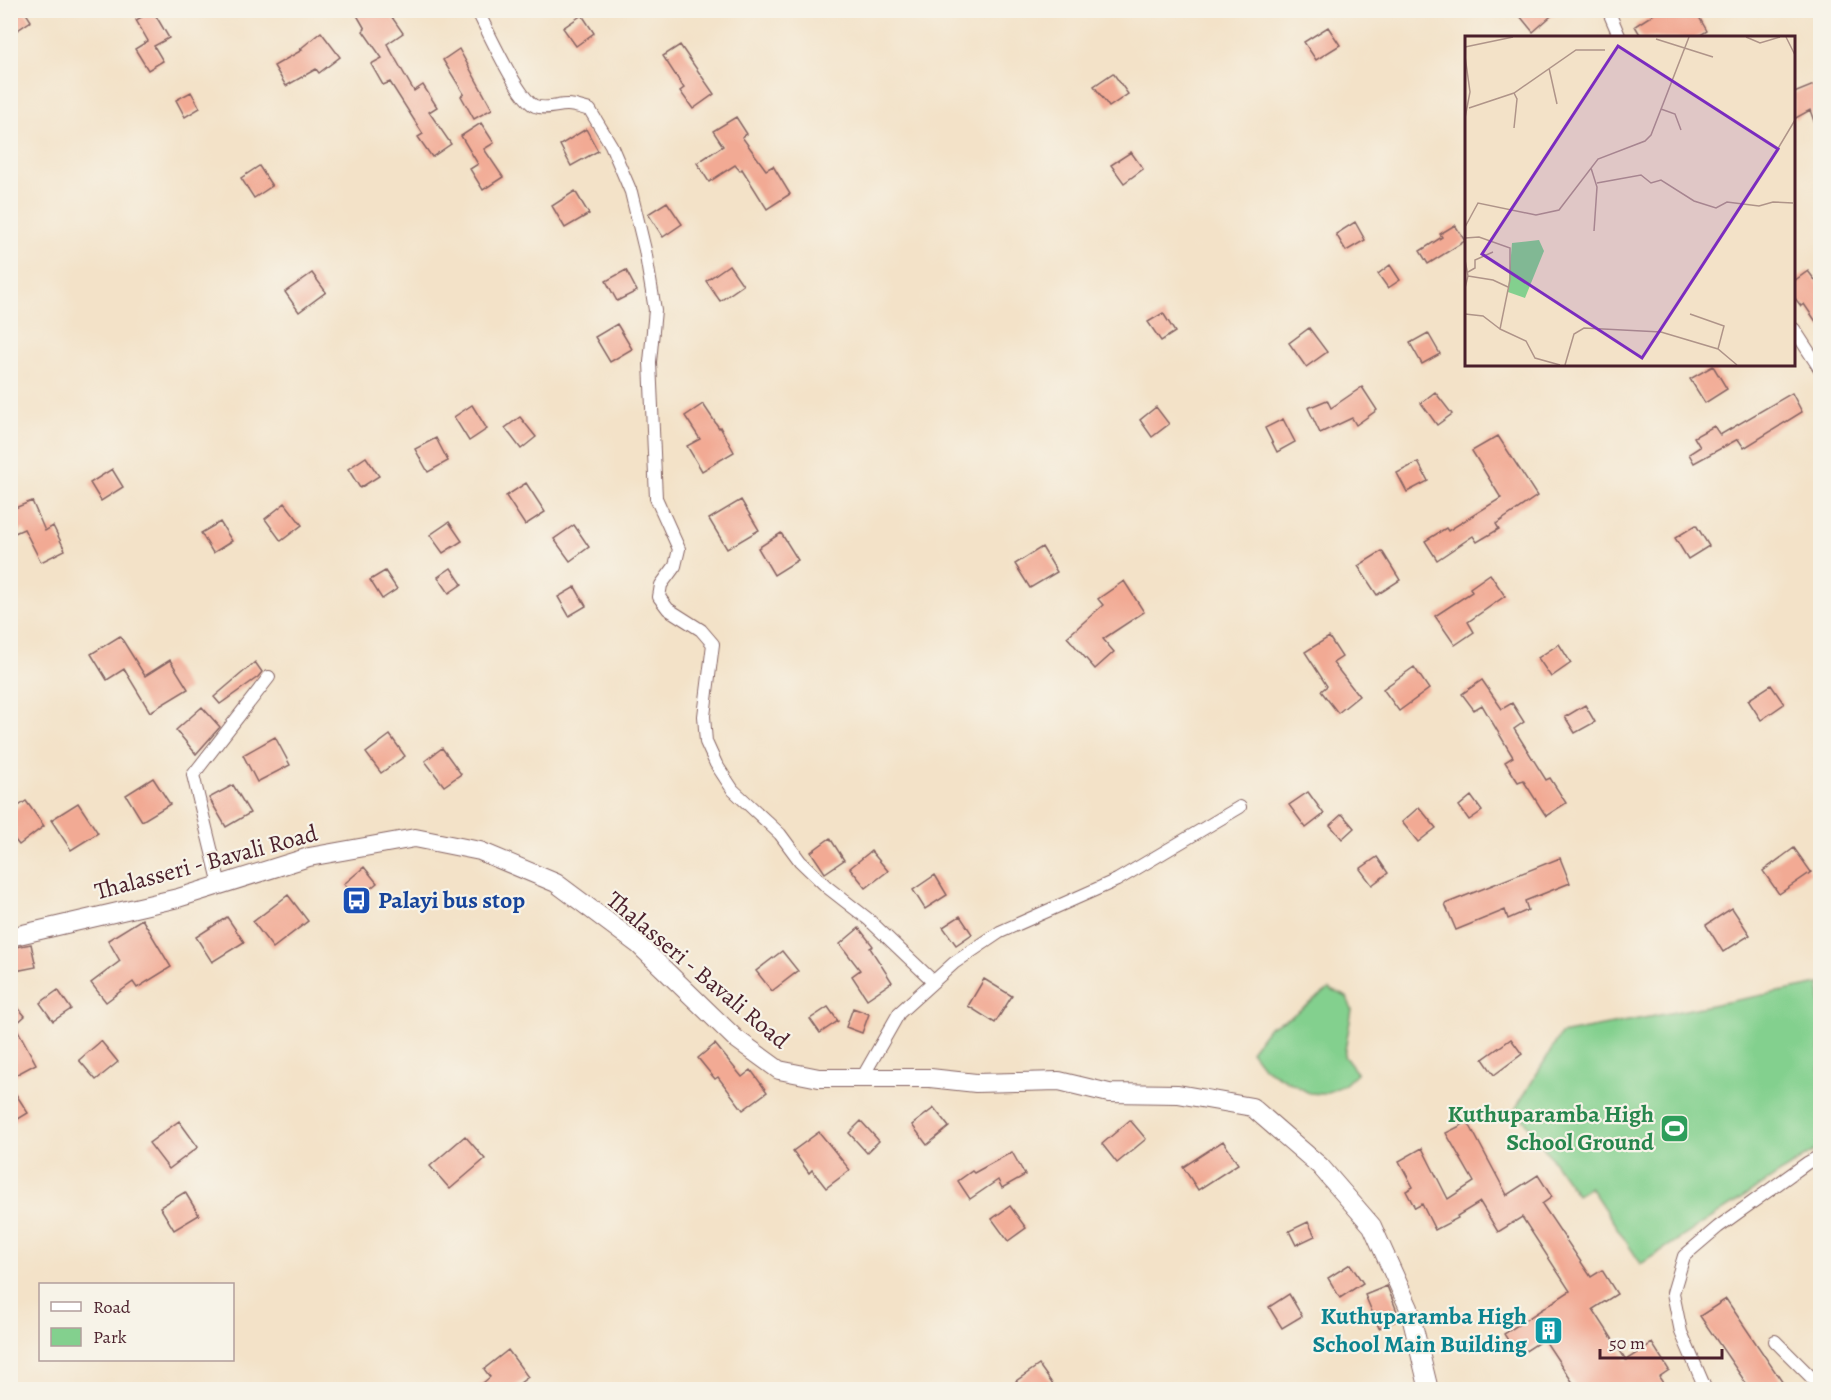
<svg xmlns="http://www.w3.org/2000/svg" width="1831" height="1400" font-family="Alegreya,serif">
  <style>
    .green { fill: #83d08e; stroke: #66785c; stroke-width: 1.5 }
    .building { fill: #f2aa94 }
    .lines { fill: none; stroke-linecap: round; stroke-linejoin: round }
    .street-casing { stroke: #856362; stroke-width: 14 }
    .secondary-casing { stroke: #856362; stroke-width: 20 }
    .street { stroke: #fff; stroke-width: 12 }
    .secondary { stroke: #fff; stroke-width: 18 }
    .labels { text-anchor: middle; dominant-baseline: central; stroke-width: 4.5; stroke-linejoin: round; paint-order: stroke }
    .street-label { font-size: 24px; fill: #4a1f2b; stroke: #f7f3e8 }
    .transit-label { font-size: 24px; font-weight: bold; fill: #164399; stroke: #f7f3e8; text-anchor: start }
    .leisure-label { font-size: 24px; font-weight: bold; fill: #27864d; stroke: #f7f3e8; text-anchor: end }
    .culture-label { font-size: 24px; font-weight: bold; fill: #0d838f; stroke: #f7f3e8; text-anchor: end }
    .inset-road { fill: none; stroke: #af9489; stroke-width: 1.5 }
    .view { fill: #7b2cbf; fill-opacity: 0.15; stroke: #7b2cbf; stroke-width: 3 }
    .inset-edge { fill: none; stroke: #4a1f2b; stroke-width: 3 }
  </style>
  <rect width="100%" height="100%" fill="#f7f3e8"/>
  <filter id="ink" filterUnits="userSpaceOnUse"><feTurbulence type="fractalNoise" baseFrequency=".0167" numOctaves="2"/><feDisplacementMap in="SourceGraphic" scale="12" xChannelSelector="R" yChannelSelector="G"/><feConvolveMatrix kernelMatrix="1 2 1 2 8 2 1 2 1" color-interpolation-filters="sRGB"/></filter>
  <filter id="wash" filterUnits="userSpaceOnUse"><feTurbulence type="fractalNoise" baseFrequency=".008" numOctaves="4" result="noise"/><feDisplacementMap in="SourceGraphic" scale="24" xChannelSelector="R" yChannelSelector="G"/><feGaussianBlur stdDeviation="1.35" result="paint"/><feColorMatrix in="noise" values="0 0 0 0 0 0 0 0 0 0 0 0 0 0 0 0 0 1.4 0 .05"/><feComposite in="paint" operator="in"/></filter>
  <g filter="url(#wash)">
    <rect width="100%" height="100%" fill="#f3e2c8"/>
    <path class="green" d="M 1820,984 L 1820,1147 L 1641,1264 L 1590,1187 L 1577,1195 L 1516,1108 L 1561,1034 Z
      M 1329,989 L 1347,997 L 1352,1010 L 1344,1056 L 1357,1073 L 1344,1085 L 1323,1094 L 1309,1093 L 1264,1068 L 1251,1051 L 1269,1027 L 1290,1017 Z"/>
    <g id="blocks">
      <path class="building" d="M 10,10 L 24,10 L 31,21 L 10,35 Z
        M 354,10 L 387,10 L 403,33 L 387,44 L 414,91 L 423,85 L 437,107 L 429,112 L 451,144 L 432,157 L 418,137 L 423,134 L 390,82 L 383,85 L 371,64 L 382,58 L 363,31 L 365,29 Z
        M 1515,10 L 1558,10 L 1533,32 Z
        M 1660,10 L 1695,10 L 1707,31 L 1696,38 L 1642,38 L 1635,26 Z
        M 153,11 L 169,38 L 154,46 L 163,61 L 148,70 L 135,49 L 148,41 L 136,20 Z
        M 582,15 L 594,33 L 576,46 L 563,28 Z
        M 1328,27 L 1340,45 L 1316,60 L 1304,42 Z
        M 321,32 L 340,57 L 319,73 L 316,69 L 286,86 L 274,66 L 302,50 L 300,49 Z
        M 680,45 L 714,94 L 693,109 L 680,91 L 684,88 L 663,56 Z
        M 459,49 L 492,109 L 474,119 L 461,96 L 464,94 L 443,60 Z
        M 1113,73 L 1128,94 L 1109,107 L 1094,86 Z
        M 1821,82 L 1821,135 L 1819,135 L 1810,110 L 1794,119 L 1794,93 Z
        M 191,92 L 200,108 L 185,117 L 176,100 Z
        M 736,117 L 747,134 L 742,137 L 766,170 L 773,166 L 790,194 L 767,209 L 742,169 L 740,171 L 735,165 L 709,182 L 697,163 L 723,146 L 713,131 Z
        M 481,123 L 494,143 L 484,149 L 503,177 L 483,190 L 470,169 L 478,164 L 461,136 Z
        M 586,129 L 598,151 L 571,166 L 560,145 Z
        M 1131,152 L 1143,169 L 1124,183 L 1111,165 Z
        M 259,166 L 272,186 L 254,198 L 241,178 Z
        M 575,191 L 589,214 L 565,228 L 552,206 Z
        M 667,202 L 682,224 L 663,237 L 648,214 Z
        M 1355,222 L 1365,240 L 1346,251 L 1336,234 Z
        M 1455,225 L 1465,241 L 1428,264 L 1420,251 L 1442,237 L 1440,234 Z
        M 729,265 L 743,285 L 720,301 L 706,281 Z
        M 1390,265 L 1400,280 L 1388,288 L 1378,274 Z
        M 626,270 L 637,291 L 617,301 L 606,281 Z
        M 1808,271 L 1821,288 L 1821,329 L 1804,304 L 1801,306 L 1794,297 L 1794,281 Z
        M 312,273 L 326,292 L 299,312 L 285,292 Z
        M 1163,313 L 1175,332 L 1161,341 L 1148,322 Z
        M 617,324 L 632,349 L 610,362 L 595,337 Z
        M 1309,328 L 1327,352 L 1306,367 L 1289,343 Z
        M 1428,333 L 1440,354 L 1422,364 L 1410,343 Z
        M 1713,366 L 1727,389 L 1705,403 L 1690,379 Z
        M 1362,387 L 1377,410 L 1356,425 L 1352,418 L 1320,433 L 1308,408 L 1327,400 L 1331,408 Z
        M 1435,392 L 1452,414 L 1437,425 L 1421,403 Z
        M 1792,393 L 1802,412 L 1744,448 L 1738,439 L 1694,463 L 1689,454 L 1700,447 L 1694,437 L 1714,426 L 1720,435 Z
        M 703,404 L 719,428 L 720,427 L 734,452 L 702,471 L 687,446 L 700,439 L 685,416 Z
        M 472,405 L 487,429 L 469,441 L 454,417 Z
        M 1156,407 L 1169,424 L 1152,437 L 1140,420 Z
        M 520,417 L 536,437 L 521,449 L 505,428 Z
        M 1283,419 L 1295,442 L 1277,452 L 1265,428 Z
        M 1498,436 L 1537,496 L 1496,524 L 1499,529 L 1477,542 L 1473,536 L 1437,560 L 1425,541 L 1446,528 L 1448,531 L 1501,498 L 1472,451 Z
        M 436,438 L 448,461 L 428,472 L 415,449 Z
        M 366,457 L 379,476 L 360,488 L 348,469 Z
        M 1418,462 L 1428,481 L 1407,492 L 1397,473 Z
        M 112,469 L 123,487 L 101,501 L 90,483 Z
        M 526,483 L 545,512 L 525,525 L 506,496 Z
        M 741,500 L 759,530 L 727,549 L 709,519 Z
        M 32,501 L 45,531 L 53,526 L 65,550 L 41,562 L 24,529 L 10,535 L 10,510 Z
        M 285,503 L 302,525 L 281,541 L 265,519 Z
        M 220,522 L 232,541 L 213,553 L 201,533 Z
        M 449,522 L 462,541 L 443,553 L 430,535 Z
        M 574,525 L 589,547 L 570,561 L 554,539 Z
        M 1696,525 L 1709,546 L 1688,559 L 1675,538 Z
        M 781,533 L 798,560 L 774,575 L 758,548 Z
        M 1042,547 L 1057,572 L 1030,588 L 1015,564 Z
        M 1382,551 L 1400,580 L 1377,595 L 1358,566 Z
        M 451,568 L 462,584 L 449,593 L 438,577 Z
        M 385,571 L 397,589 L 382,599 L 370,580 Z
        M 1490,574 L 1505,596 L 1468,622 L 1474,632 L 1455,645 L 1435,616 L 1472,592 L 1470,588 Z
        M 1124,581 L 1144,612 L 1103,639 L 1114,652 L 1095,669 L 1067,637 L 1103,605 L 1098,599 Z
        M 575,587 L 586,606 L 569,616 L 558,597 Z
        M 120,636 L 145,676 L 170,660 L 188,689 L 150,712 L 124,669 L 107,680 L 91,654 Z
        M 1329,637 L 1342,657 L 1333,663 L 1359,696 L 1338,713 L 1321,691 L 1327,686 L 1305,652 Z
        M 1559,644 L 1571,663 L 1551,677 L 1538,658 Z
        M 255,662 L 262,672 L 258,677 L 220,704 L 214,697 Z
        M 1414,667 L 1429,689 L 1399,711 L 1383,689 Z
        M 1482,680 L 1502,709 L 1512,703 L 1524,722 L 1514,729 L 1546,780 L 1550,778 L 1566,803 L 1546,816 L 1523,780 L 1518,782 L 1505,762 L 1513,757 L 1482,705 L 1474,710 L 1462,694 Z
        M 1771,685 L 1784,704 L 1761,720 L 1748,700 Z
        M 1585,705 L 1595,722 L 1575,733 L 1565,717 Z
        M 202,707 L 220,727 L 196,754 L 176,730 Z
        M 390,735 L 405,756 L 381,773 L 366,753 Z
        M 275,737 L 290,765 L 257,782 L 243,755 Z
        M 442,748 L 461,774 L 444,786 L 425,761 Z
        M 153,778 L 170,804 L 142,821 L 126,795 Z
        M 233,785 L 250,813 L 226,827 L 209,798 Z
        M 1308,792 L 1324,814 L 1306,828 L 1289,805 Z
        M 1471,796 L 1482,811 L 1469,820 L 1459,806 Z
        M 26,801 L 44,826 L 19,845 L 10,834 L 10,812 Z
        M 78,803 L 98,833 L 71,850 L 51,820 Z
        M 1419,807 L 1436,828 L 1418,842 L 1402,822 Z
        M 1342,814 L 1354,828 L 1342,839 L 1330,825 Z
        M 830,838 L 844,860 L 825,873 L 811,852 Z
        M 1794,848 L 1811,872 L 1779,894 L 1763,871 Z
        M 871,851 L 888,871 L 866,888 L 850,868 Z
        M 1377,857 L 1388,873 L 1372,885 L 1360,869 Z
        M 1560,858 L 1570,883 L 1525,901 L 1528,910 L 1508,919 L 1505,910 L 1456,930 L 1445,904 Z
        M 364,867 L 377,883 L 357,900 L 344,884 Z
        M 935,875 L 947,895 L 925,909 L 913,890 Z
        M 288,895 L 308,921 L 273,948 L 253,922 Z
        M 1732,908 L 1750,935 L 1723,952 L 1706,925 Z
        M 960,916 L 972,934 L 956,945 L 943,927 Z
        M 227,917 L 244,942 L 212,962 L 196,937 Z
        M 142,919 L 171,967 L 137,988 L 133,982 L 106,1002 L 91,983 L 120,961 L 108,940 Z
        M 859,928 L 873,946 L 870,948 L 892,982 L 867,999 L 852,976 L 860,970 L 840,944 Z
        M 31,944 L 36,967 L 10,972 L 10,948 Z
        M 782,951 L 798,971 L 772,991 L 756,971 Z
        M 984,979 L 1012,996 L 995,1023 L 968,1006 Z
        M 58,990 L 71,1009 L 53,1021 L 40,1003 Z
        M 10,998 L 25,1016 L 15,1025 L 36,1064 L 10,1078 Z
        M 828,1007 L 838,1021 L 820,1033 L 810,1019 Z
        M 853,1008 L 869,1014 L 862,1033 L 846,1027 Z
        M 1511,1039 L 1522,1054 L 1494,1075 L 1483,1059 Z
        M 101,1041 L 118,1062 L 96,1080 L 79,1060 Z
        M 715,1044 L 742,1077 L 751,1070 L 767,1092 L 743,1110 L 718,1077 L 715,1079 L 698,1058 Z
        M 10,1085 L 28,1113 L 10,1124 Z
        M 934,1108 L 949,1127 L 927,1145 L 912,1125 Z
        M 1130,1120 L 1146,1139 L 1117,1163 L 1102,1144 Z
        M 179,1121 L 198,1147 L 169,1169 L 149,1143 Z
        M 861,1121 L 879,1141 L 867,1153 L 849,1133 Z
        M 1468,1122 L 1507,1195 L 1538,1175 L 1552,1197 L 1542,1204 L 1591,1277 L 1602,1270 L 1617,1294 L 1593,1309 L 1626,1360 L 1652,1343 L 1669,1370 L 1659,1377 L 1667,1389 L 1577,1389 L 1544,1339 L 1518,1356 L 1504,1334 L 1570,1291 L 1522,1217 L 1498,1232 L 1480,1202 L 1457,1216 L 1458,1218 L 1435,1230 L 1422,1204 L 1415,1208 L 1406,1191 L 1413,1187 L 1399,1161 L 1422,1148 L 1448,1199 L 1474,1182 L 1446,1133 Z
        M 819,1132 L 850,1170 L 826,1188 L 812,1170 L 809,1173 L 793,1151 Z
        M 465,1136 L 485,1159 L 450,1189 L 430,1166 Z
        M 1223,1141 L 1238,1164 L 1198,1190 L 1183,1167 Z
        M 1012,1152 L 1025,1175 L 1002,1188 L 998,1180 L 970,1199 L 958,1181 L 972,1171 L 974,1173 Z
        M 185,1192 L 199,1215 L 174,1230 L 160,1207 Z
        M 1010,1206 L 1026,1228 L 1008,1241 L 992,1219 Z
        M 1308,1222 L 1315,1236 L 1296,1245 L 1289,1231 Z
        M 1350,1264 L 1363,1283 L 1340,1298 L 1328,1278 Z
        M 1387,1286 L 1400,1319 L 1379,1328 L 1365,1295 Z
        M 1289,1294 L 1302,1316 L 1282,1328 L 1269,1307 Z
        M 1726,1299 L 1787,1389 L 1750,1389 L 1700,1316 Z
        M 508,1350 L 528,1377 L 512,1389 L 476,1389 L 490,1377 L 484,1369 Z
        M 1039,1365 L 1056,1389 L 1022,1389 L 1016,1381 Z"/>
    </g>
  </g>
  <g filter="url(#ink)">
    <use href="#blocks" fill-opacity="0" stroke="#856362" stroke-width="1.5"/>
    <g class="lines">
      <defs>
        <path id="street" d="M 477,10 C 487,29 518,99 535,106 C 546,110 556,105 567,105 C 575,105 582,108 590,110 L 611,145 L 631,192 L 645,250 L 655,310 L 650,362 L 656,498 L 679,549 L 675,566 L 661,585 L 659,597 L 668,609 L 701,630 L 713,644 L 704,716 L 706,742 L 716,764 L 733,790 L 780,834 L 800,861 L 827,887 L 868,919 L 933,981
          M 1608,10 L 1620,38
          M 1794,329 L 1820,369
          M 220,885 L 193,775 L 269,677
          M 862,1078 L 899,1013 L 954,963 L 1000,932 L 1117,880 L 1240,807
          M 1775,1341 L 1820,1386
          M 1706,1390 L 1681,1332 L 1673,1293 L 1684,1256 L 1718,1227 L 1807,1163 L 1820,1156"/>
        <path id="secondary" d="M 10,937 L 178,898 L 309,857 L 415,838 L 480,851 L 556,883 L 639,945 L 735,1038 L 779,1070 L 819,1078 L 930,1078 L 976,1083 L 1059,1081 L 1109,1093 L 1178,1094 L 1252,1107 L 1320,1166 L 1372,1226 L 1409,1308 L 1429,1390"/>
      </defs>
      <use href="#street" class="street-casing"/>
      <use href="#secondary" class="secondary-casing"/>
      <use href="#street" class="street"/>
      <use href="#secondary" class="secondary"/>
    </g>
  </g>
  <defs>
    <symbol id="bus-square" viewBox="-11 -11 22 22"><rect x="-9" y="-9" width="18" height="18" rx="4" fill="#1a4fb4" stroke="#f7f3e8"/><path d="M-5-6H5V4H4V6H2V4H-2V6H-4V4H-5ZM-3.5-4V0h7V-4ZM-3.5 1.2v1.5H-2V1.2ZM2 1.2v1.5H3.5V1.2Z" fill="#fff"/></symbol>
    <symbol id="stadium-square" viewBox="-11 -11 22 22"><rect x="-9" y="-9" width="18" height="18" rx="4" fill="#2e9e5b" stroke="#f7f3e8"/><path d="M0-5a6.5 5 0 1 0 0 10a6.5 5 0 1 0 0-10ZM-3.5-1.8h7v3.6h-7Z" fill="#fff"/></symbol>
    <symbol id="building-square" viewBox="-11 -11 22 22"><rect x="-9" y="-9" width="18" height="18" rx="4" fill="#0f9aa8" stroke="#f7f3e8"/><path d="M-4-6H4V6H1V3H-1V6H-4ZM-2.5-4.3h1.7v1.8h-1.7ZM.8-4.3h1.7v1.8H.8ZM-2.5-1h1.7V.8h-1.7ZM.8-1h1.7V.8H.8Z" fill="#fff"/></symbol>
  </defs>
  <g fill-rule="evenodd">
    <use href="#bus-square" x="340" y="884" width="33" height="33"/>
    <use href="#stadium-square" x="1658" y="1112" width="33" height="33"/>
    <use href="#building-square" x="1532" y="1314" width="33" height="33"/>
  </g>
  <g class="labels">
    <g class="street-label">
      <text transform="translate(206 862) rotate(-15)">Thalasseri - Bavali Road</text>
      <text transform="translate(698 970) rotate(40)">Thalasseri - Bavali Road</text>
    </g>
    <g class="transit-label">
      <text x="378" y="900">Palayi bus stop</text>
    </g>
    <g class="leisure-label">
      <text x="1654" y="1114">Kuthuparamba High<tspan x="1654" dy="28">School Ground</tspan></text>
    </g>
    <g class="culture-label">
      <text x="1527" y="1316">Kuthuparamba High<tspan x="1527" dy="28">School Main Building</tspan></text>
    </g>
  </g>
  <g transform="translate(1465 36)">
    <rect width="330" height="330" fill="#f3e2c8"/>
    <path d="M 74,204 L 79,215 L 60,262 L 43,256 L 47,207 Z" fill="#83d08e"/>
    <path class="inset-road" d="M 281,1 L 295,7 L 315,1M 321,1 L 330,19M 191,3 L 248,21M 0,11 L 48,1M 0,20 L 5,56 L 0,82M 84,32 L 92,68M 4,72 L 49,57 L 111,14 L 140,14M 196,73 L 210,78 L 216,94M 49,92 L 52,63 L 49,57M 305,126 L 330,84M 126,132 L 132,151 L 129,195M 132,147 L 176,139 L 186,147 L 196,144 L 229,165 L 251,172 L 262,166 L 294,170 L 308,166 L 328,167M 0,191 L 13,167 L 71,179 L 94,174 L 133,123 L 180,105 L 186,99 L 224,1M 0,202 L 14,201 L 45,212 L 45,244 L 35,293 L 61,305 L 70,322 L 95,329M 0,224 L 3,240 L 0,252M 3,236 L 10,232 L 10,224 L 28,216M 3,240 L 28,244 L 43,251M 0,278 L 18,280 L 35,293M 225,278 L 259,290 L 253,313M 100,329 L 109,298 L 119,292 L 196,296 L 253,313 L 272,329"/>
    <path class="view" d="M 153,10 L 313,113 L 177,322 L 17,218 Z"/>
    <rect width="330" height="330" class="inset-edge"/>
  </g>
  <rect width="1831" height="1400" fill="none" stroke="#f7f3e8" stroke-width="36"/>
  <rect x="39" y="1283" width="195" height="78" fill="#f7f3e8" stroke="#b29e9c" stroke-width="1.5"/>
  <rect x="51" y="1302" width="30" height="9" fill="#ffffff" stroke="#b29e9c" stroke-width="1.5"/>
  <text x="93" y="1313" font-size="18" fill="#4a1f2b">Road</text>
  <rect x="51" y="1328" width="30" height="18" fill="#83d08e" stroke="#b29e9c" stroke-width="1.5"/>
  <text x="93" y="1343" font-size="18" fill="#4a1f2b">Park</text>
  <path d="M1600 1349v9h122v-9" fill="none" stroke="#4a1f2b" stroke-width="3"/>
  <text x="1609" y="1349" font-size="18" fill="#4a1f2b" stroke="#f7f3e8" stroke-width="4.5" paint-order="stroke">50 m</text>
</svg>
